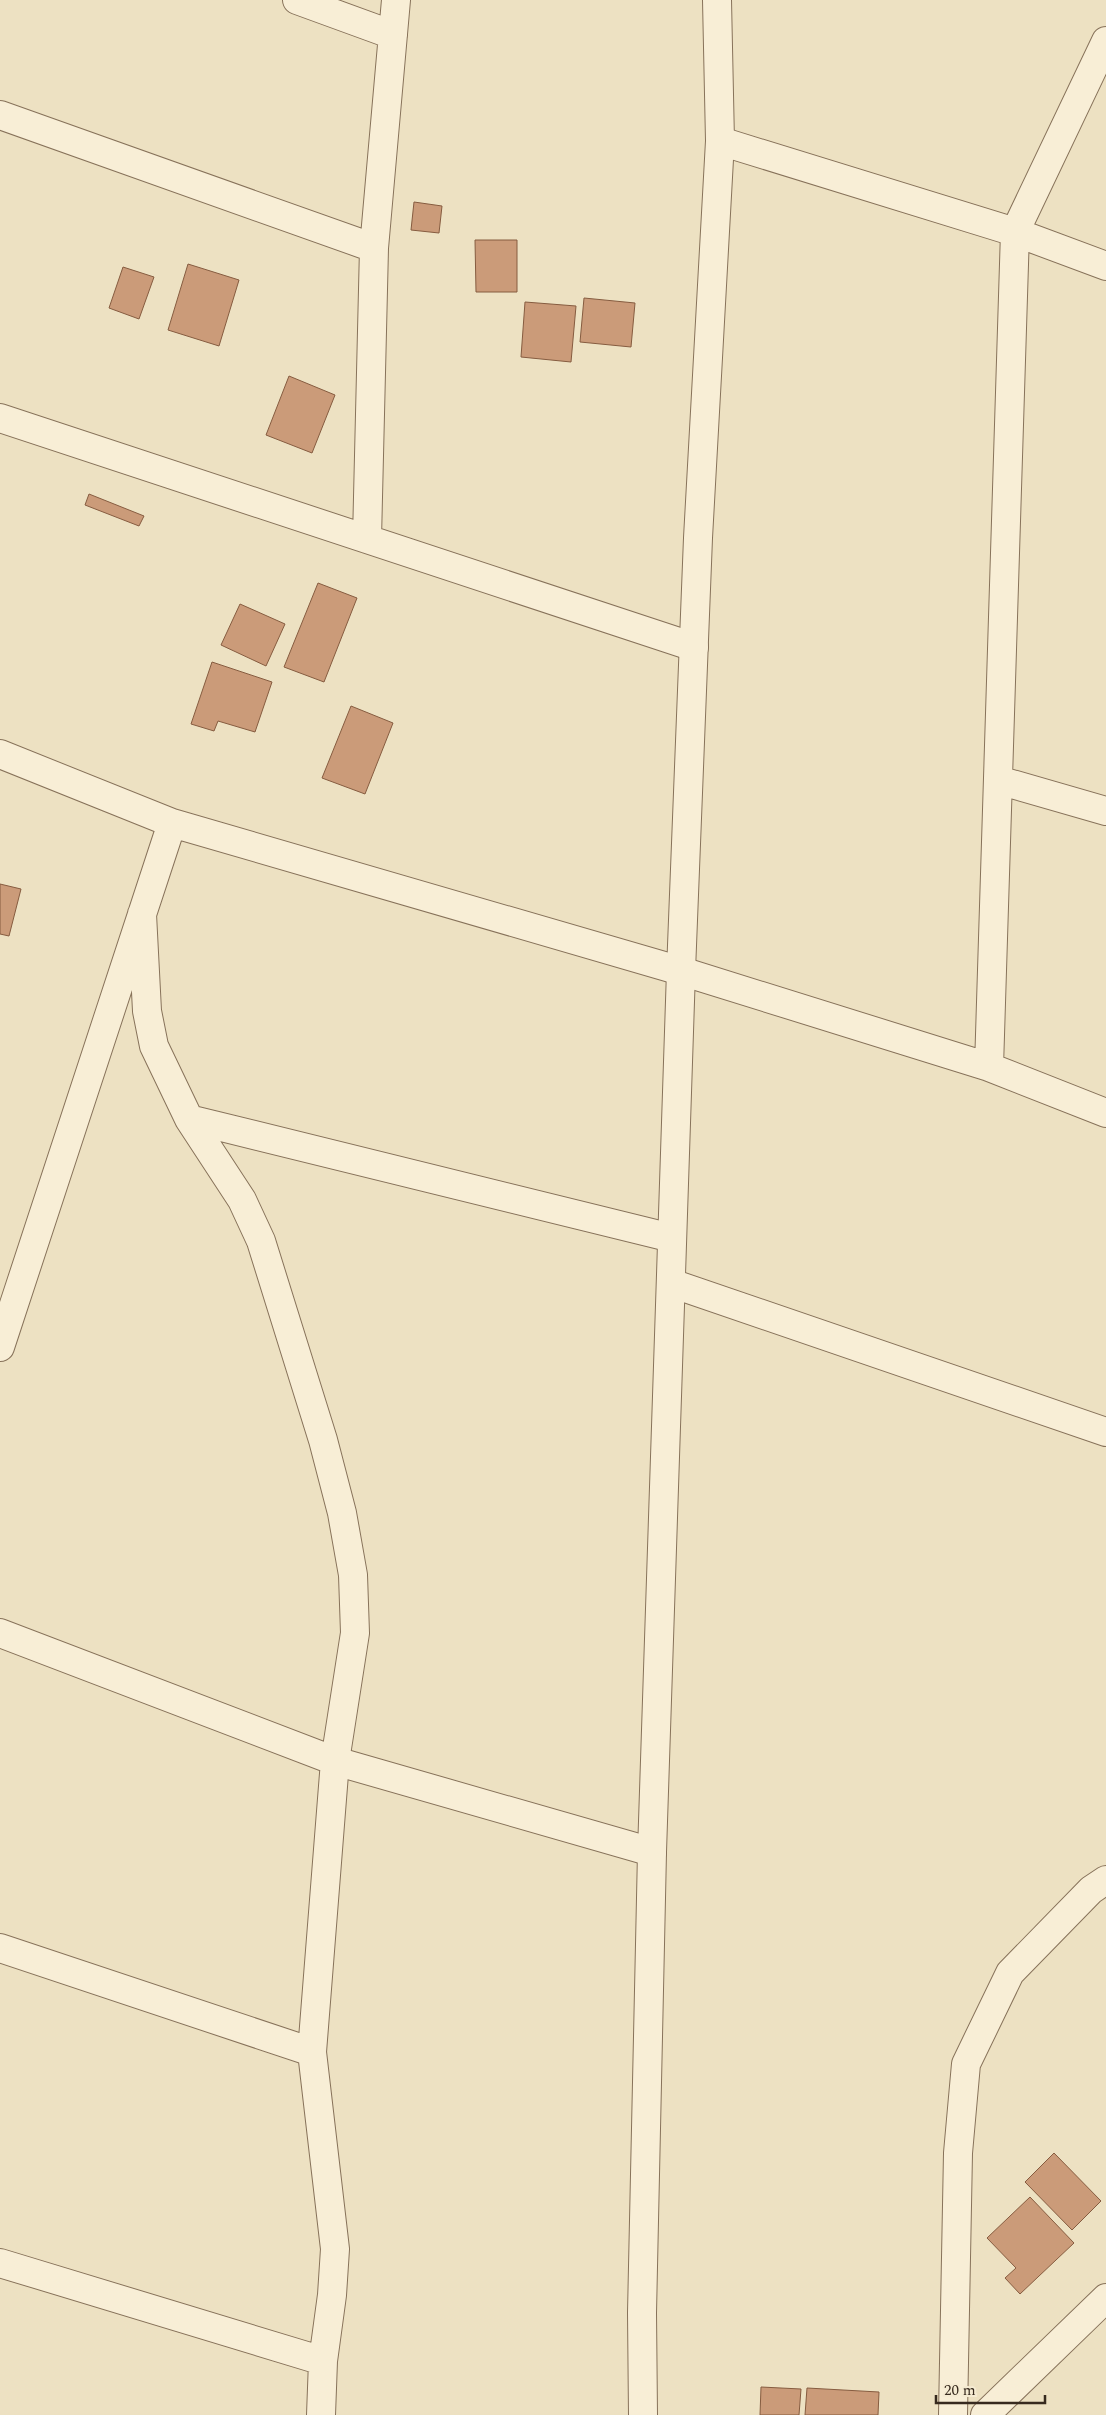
<svg xmlns="http://www.w3.org/2000/svg" width="1106" height="2415" font-family="Spectral,serif">
  <style>
    .building { fill: #cb9b79; stroke: #865c40 }
    .lines { fill: none; stroke-linecap: round; stroke-linejoin: round }
    .minor-casing { stroke: #87725a; stroke-width: 30 }
    .tertiary-casing { stroke: #87725a; stroke-width: 30 }
    .minor { stroke: #f8eed6; stroke-width: 28 }
    .tertiary { stroke: #f8eed6; stroke-width: 28 }
  </style>
  <rect width="100%" height="100%" fill="#ede1c2"/>
  <path class="building" d="M 414,202 L 442,206 L 439,233 L 411,230 Z
    M 475,240 L 517,240 L 517,292 L 476,292 Z
    M 188,264 L 239,280 L 219,346 L 168,330 Z
    M 123,267 L 154,277 L 139,319 L 109,308 Z
    M 584,298 L 635,303 L 631,347 L 580,342 Z
    M 525,302 L 576,306 L 571,362 L 521,357 Z
    M 289,376 L 335,395 L 312,453 L 266,435 Z
    M 89,494 L 144,516 L 139,526 L 85,505 Z
    M 318,583 L 357,598 L 324,682 L 284,667 Z
    M 240,604 L 285,624 L 266,666 L 221,645 Z
    M 212,662 L 272,682 L 255,732 L 218,721 L 214,731 L 191,724 Z
    M 351,706 L 393,723 L 365,794 L 322,778 Z
    M 0,884 L 21,889 L 9,936 L 0,934 Z
    M 1054,2153 L 1101,2201 L 1072,2230 L 1025,2182 Z
    M 1030,2197 L 1074,2243 L 1020,2294 L 1005,2278 L 1016,2268 L 987,2238 Z
    M 761,2387 L 801,2389 L 799,2415 L 760,2415 Z
    M 807,2388 L 879,2392 L 878,2415 L 805,2415 Z"/>
  <g class="lines">
    <defs>
      <path id="minor" d="M 297,0 L 393,35
        M 0,115 L 374,248
        M 720,141 L 1015,232 L 1106,266
        M 0,418 L 694,647
        M 367,539 L 374,248 L 396,0
        M 0,754 L 172,823 L 681,971 L 989,1067 L 1106,1113
        M 998,780 L 1106,811
        M 142,914 L 147,1011 L 154,1046 L 189,1119 L 242,1200 L 261,1241 L 323,1440 L 342,1513 L 353,1575 L 355,1633 L 335,1761 L 312,2052 L 335,2249 L 332,2295 L 323,2361 L 321,2415
        M 989,1067 L 1015,232 L 1106,41
        M 189,1119 L 672,1238
        M 671,1283 L 1106,1432
        M 0,1347 L 172,823
        M 0,1633 L 335,1761 L 652,1852
        M 0,1948 L 312,2052
        M 0,2263 L 323,2361
        M 953,2415 L 958,2153 L 966,2064 L 1010,1973 L 1091,1890 L 1106,1880
        M 985,2415 L 1106,2298"/>
      <path id="tertiary" d="M 643,2415 L 642,2313 L 652,1852 L 681,971 L 698,538 L 720,141 L 717,0"/>
    </defs>
    <use href="#minor" class="minor-casing"/>
    <use href="#tertiary" class="tertiary-casing"/>
    <use href="#minor" class="minor"/>
    <use href="#tertiary" class="tertiary"/>
  </g>
  <path d="M936 2395v8h109v-8" fill="none" stroke="#372a1e" stroke-width="2.5"/>
  <text x="944" y="2395" font-size="15" fill="#372a1e" stroke="#f5ebd2" stroke-width="4" paint-order="stroke">20 m</text>
</svg>
